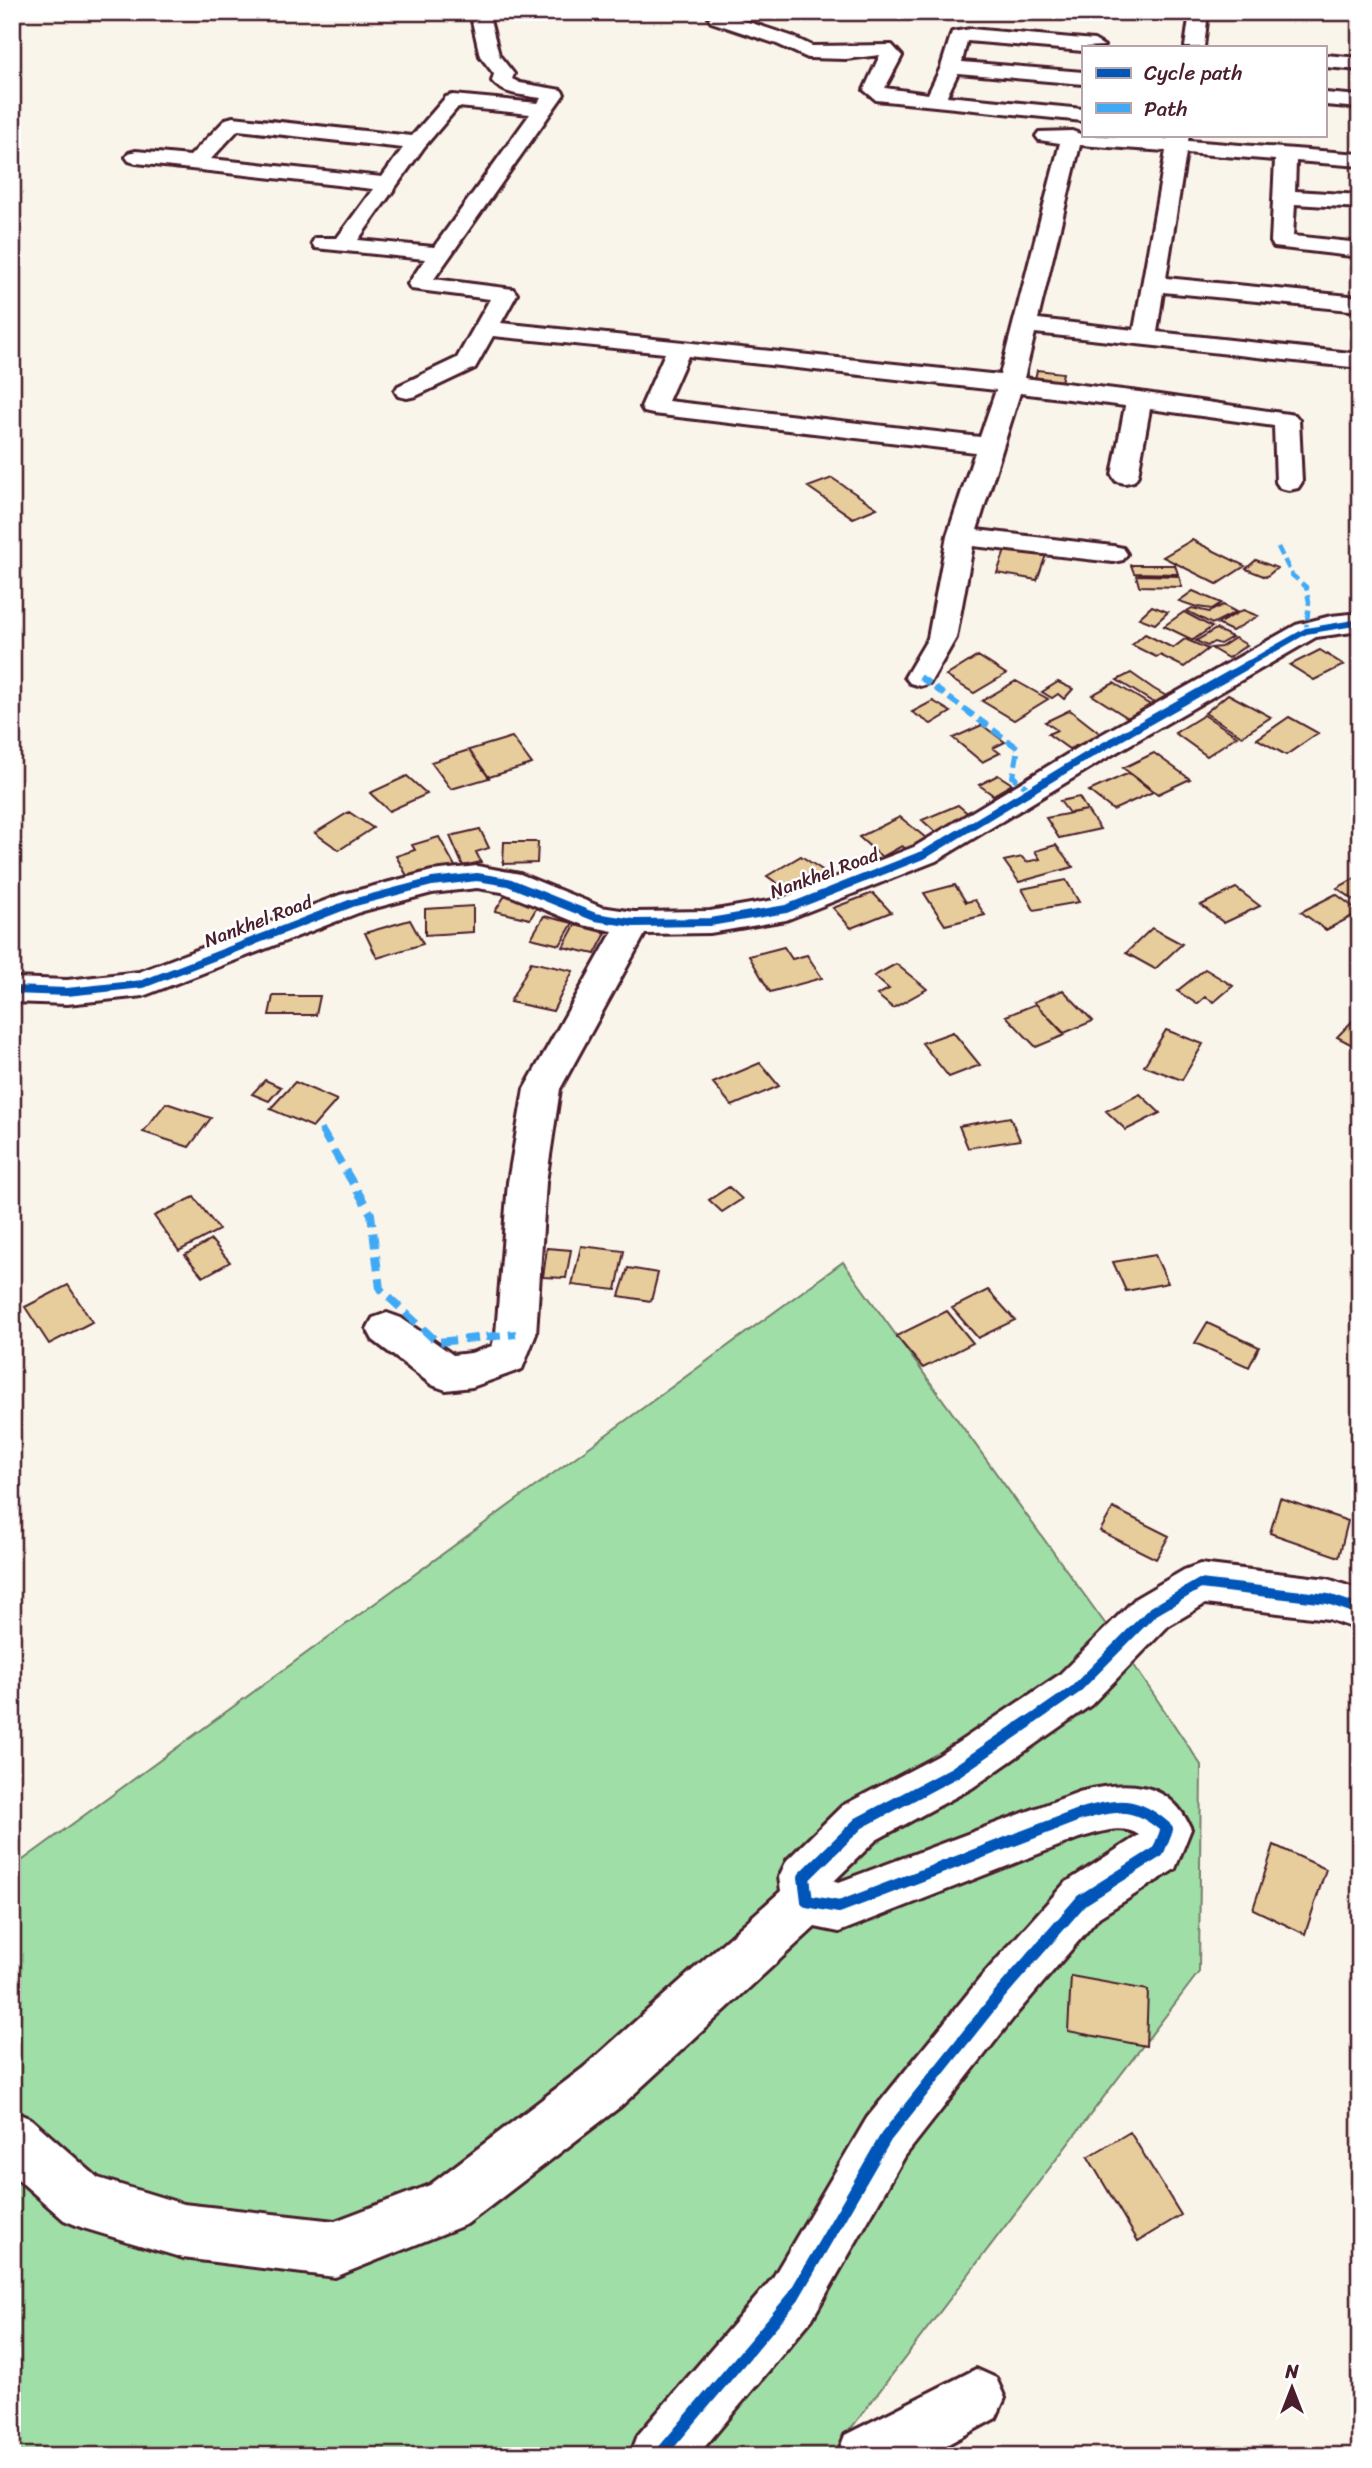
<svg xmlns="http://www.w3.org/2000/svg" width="1372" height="2468" font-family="Sriracha,sans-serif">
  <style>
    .green { fill: #9fdfa7; stroke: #747f69; stroke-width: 2 }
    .building { fill: #e7cc9c; stroke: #4a1f2b; stroke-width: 2 }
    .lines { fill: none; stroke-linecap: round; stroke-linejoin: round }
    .street-casing { stroke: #4a1f2b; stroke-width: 6 }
    .highway-casing { stroke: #4a1f2b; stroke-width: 6 }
    .street { fill: #fff; fill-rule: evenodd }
    .highway { fill: #fff; fill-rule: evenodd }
    .quiet-far2 { stroke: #3fa9f5; stroke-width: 4.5; stroke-dasharray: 10 4.5; stroke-linecap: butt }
    .quiet-far1 { stroke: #3fa9f5; stroke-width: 6; stroke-dasharray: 12 6; stroke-linecap: butt }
    .quiet { stroke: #3fa9f5; stroke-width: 8; stroke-dasharray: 15 8; stroke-linecap: butt }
    .cycleway-far3-casing { stroke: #fff; stroke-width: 9 }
    .cycleway-far2-casing { stroke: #fff; stroke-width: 11 }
    .cycleway-far1-casing { stroke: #fff; stroke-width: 14 }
    .cycleway-casing { stroke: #fff; stroke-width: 17 }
    .cycleway-far3 { stroke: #0057b8; stroke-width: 6 }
    .cycleway-far2 { stroke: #0057b8; stroke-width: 8 }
    .cycleway-far1 { stroke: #0057b8; stroke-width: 10 }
    .cycleway { stroke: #0057b8; stroke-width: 12 }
    .labels { text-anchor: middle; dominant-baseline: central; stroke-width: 5; stroke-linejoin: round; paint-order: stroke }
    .street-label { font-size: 19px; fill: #4a1f2b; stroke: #fff }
  </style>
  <rect width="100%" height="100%" fill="#faf5eb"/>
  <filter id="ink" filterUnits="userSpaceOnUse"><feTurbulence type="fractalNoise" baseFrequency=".0143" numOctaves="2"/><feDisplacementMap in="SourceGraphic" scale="14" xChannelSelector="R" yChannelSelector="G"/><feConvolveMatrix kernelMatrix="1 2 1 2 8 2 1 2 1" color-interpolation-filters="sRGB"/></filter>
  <g filter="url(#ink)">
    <path class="green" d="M 843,1262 L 1117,1640 L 1201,1765 L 1199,1972 L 830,2456 L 12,2456 L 12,1868 Z"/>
    <path class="building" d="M 1037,370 L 1063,373 L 1060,386 L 1034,383 Z
      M 832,478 L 877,508 L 853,518 L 808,487 Z
      M 1192,540 L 1245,566 L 1217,584 L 1163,557 Z
      M 1006,548 L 1046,555 L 1037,580 L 997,573 Z
      M 1256,560 L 1277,568 L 1266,577 L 1246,569 Z
      M 1131,565 L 1175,565 L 1178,574 L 1134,573 Z
      M 1136,575 L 1179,576 L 1182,587 L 1139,586 Z
      M 1193,591 L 1221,603 L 1212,609 L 1197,607 L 1179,601 Z
      M 1223,605 L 1236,612 L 1212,624 L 1187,611 L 1192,608 L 1209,612 Z
      M 1152,606 L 1168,612 L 1155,624 L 1139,618 Z
      M 1243,610 L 1258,616 L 1232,631 L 1217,624 Z
      M 1184,612 L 1212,627 L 1193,640 L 1164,626 Z
      M 1216,629 L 1232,637 L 1220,644 L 1214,642 L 1207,646 L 1196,641 Z
      M 1145,634 L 1173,648 L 1185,639 L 1208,649 L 1184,667 L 1160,655 L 1156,657 L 1132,645 Z
      M 1235,638 L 1247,645 L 1228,658 L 1211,648 L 1221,647 Z
      M 1320,650 L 1344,665 L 1314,680 L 1290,665 Z
      M 978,656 L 1006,674 L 974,693 L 946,676 Z
      M 1131,673 L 1154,689 L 1170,698 L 1159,706 L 1117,680 Z
      M 1016,681 L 1048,699 L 1014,720 L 982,701 Z
      M 1058,682 L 1073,689 L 1064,699 L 1058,694 L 1052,698 L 1042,692 Z
      M 1114,683 L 1157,709 L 1133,721 L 1092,695 Z
      M 1228,694 L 1271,717 L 1242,736 L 1205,713 Z
      M 933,701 L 951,712 L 931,724 L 912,712 Z
      M 1070,710 L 1102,735 L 1069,749 L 1048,734 L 1057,730 L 1045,722 Z
      M 1204,715 L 1237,736 L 1207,756 L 1175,733 Z
      M 1289,717 L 1318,733 L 1286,755 L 1257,739 Z
      M 982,725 L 1005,742 L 993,748 L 1000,753 L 982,762 L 953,738 Z
      M 512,737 L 532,764 L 489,777 L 469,750 Z
      M 469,750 L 489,778 L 451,789 L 431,762 Z
      M 1154,753 L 1190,779 L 1158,794 L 1123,768 Z
      M 1129,773 L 1153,792 L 1113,810 L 1089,791 Z
      M 998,775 L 1012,784 L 993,795 L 979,785 Z
      M 407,776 L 427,794 L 389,811 L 370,793 Z
      M 1079,797 L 1087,810 L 1069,813 L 1060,801 Z
      M 958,805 L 978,822 L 942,838 L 922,820 Z
      M 1087,810 L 1100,829 L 1059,838 L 1046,818 Z
      M 349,812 L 373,828 L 339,850 L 315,833 Z
      M 900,817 L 931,842 L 910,852 L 902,846 L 882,857 L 859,837 Z
      M 480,829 L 489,848 L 476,852 L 481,862 L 463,866 L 450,836 Z
      M 439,837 L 457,870 L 411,883 L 396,856 L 415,850 L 412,845 Z
      M 504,842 L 538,842 L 537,863 L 503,864 Z
      M 1056,845 L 1073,867 L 1019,882 L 1004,861 L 1022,857 L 1026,862 L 1040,859 L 1035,851 Z
      M 801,856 L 836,879 L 802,901 L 767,876 Z
      M 1357,877 L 1360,879 L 1360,904 L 1337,888 Z
      M 1066,880 L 1079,902 L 1034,910 L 1022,889 Z
      M 955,885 L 966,902 L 975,900 L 985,915 L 945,925 L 924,893 Z
      M 1236,888 L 1260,906 L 1224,923 L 1201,905 Z
      M 873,893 L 891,912 L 851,928 L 833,908 Z
      M 506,894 L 540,902 L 530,919 L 495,911 Z
      M 1336,894 L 1360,912 L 1326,930 L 1301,912 Z
      M 473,906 L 473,932 L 425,935 L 425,909 Z
      M 544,916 L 573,923 L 560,945 L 531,938 Z
      M 410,920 L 423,944 L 377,958 L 365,933 Z
      M 575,925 L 606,933 L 595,954 L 563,947 Z
      M 1152,928 L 1182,944 L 1155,969 L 1126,953 Z
      M 784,947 L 792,959 L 807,955 L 822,978 L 770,992 L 749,956 Z
      M 531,962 L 573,971 L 553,1011 L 510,1002 Z
      M 896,964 L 927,989 L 893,1008 L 877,995 L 889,989 L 874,976 Z
      M 1205,969 L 1233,986 L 1214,1002 L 1205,997 L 1197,1004 L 1177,991 Z
      M 1063,990 L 1093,1021 L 1064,1033 L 1034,1002 Z
      M 273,996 L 320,996 L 316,1015 L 269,1015 Z
      M 1036,1004 L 1065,1035 L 1036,1047 L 1006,1016 Z
      M 1360,1013 L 1360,1049 L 1337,1037 Z
      M 1166,1030 L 1203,1044 L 1182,1080 L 1144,1066 Z
      M 953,1032 L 980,1065 L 949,1077 L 922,1043 Z
      M 760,1063 L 779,1086 L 732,1106 L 713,1083 Z
      M 265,1080 L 281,1087 L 269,1101 L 252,1094 Z
      M 295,1082 L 337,1100 L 313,1127 L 270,1109 Z
      M 1140,1094 L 1160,1113 L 1126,1130 L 1106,1111 Z
      M 166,1103 L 211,1118 L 189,1147 L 143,1132 Z
      M 1010,1117 L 1020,1140 L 968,1148 L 959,1126 Z
      M 729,1187 L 742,1199 L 722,1212 L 709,1200 Z
      M 194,1197 L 219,1230 L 179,1251 L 154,1216 Z
      M 211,1240 L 230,1262 L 203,1277 L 185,1255 Z
      M 581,1246 L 624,1251 L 616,1290 L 572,1285 Z
      M 547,1248 L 571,1250 L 566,1278 L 543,1277 Z
      M 1155,1255 L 1168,1283 L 1126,1291 L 1113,1262 Z
      M 628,1268 L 658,1273 L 651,1301 L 619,1296 Z
      M 68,1285 L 92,1322 L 49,1344 L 25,1307 Z
      M 988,1290 L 1015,1320 L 978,1338 L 952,1308 Z
      M 947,1311 L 973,1343 L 923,1368 L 896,1336 Z
      M 1207,1323 L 1259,1347 L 1249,1367 L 1195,1343 Z
      M 1280,1498 L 1348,1521 L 1339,1557 L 1270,1533 Z
      M 1113,1508 L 1169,1536 L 1156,1559 L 1100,1531 Z
      M 1274,1845 L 1326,1869 L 1305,1934 L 1253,1909 Z
      M 1071,1976 L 1148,1990 L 1146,2046 L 1068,2031 Z
      M 1130,2132 L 1181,2215 L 1138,2241 L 1088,2157 Z"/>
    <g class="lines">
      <defs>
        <path id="street" d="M 470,12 L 488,12 L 499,55 L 514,74 L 512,79 L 520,83 L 561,90 L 564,94 L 434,279 L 513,289 L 517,294 L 501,323 L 1000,375 L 1060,143 L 1039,140 L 1036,136 L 1039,132 L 1072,131 L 1083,135 L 1168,139 L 1169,135 L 1189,135 L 1188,141 L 1360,154 L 1360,166 L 1296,161 L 1295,191 L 1360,195 L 1360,208 L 1295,204 L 1293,236 L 1360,243 L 1360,257 L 1274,247 L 1271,242 L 1275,160 L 1186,153 L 1166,278 L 1360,297 L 1360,311 L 1163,292 L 1157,332 L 1360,354 L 1360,368 L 1035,333 L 1024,378 L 1139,392 L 1295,415 L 1299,420 L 1302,482 L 1298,488 L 1289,490 L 1280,488 L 1276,482 L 1274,426 L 1150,409 L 1138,475 L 1134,481 L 1125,483 L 1116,481 L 1112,475 L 1125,406 L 1020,393 L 977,530 L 1113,546 L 1123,548 L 1127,554 L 1123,560 L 1113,562 L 973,546 L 956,638 L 930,683 L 920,686 L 910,683 L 905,677 L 928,638 L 947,536 L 975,452 L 653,414 L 644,412 L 641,407 L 665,353 L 493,336 L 475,368 L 416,396 L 407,398 L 398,396 L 395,391 L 398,386 L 457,358 L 490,299 L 411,289 L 408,284 L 425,259 L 315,248 L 312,243 L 315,238 L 337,238 L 373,189 L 136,163 L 129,161 L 126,157 L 129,153 L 136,151 L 190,156 L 226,119 L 233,117 L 412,136 L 446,97 L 453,95 L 538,103 L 541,98 C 524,95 503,95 492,81 L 494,74 L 480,56 ZM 458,107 L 530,114 L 434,247 L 358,240 L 424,147 ZM 238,130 L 403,148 L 382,177 L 211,159 ZM 1080,145 L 1166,151 L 1134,330 L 1038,319 ZM 688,356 L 996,390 L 980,437 L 668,401 Z
          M 718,12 L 791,36 L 812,46 L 892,45 L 902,56 L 885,88 L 928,94 L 941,67 L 952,32 L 971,29 L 1094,40 L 1104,46 L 1083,47 L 1083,51 L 967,41 L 962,62 L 1083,72 L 1083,84 L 958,73 L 947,96 L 1083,109 L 1083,121 L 876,100 L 864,90 L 880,55 L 846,59 L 808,58 L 777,44 L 711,22 L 709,18 Z
          M 1190,12 L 1208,12 L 1204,47 L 1185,47 Z
          M 1325,55 L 1360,58 L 1360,70 L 1325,67 Z
          M 1325,93 L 1360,96 L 1360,108 L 1325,105 Z
          M 1360,613 L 1360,631 L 1316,637 L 1103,760 L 936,861 L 786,920 L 710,933 L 645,934 L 560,1089 L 546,1182 L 536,1334 L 522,1369 L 472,1387 L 446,1390 L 432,1385 L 373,1340 L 367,1329 L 373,1318 L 387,1313 L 401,1318 L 453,1355 L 471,1353 L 492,1346 L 496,1334 L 508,1182 L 524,1089 L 613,931 L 583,925 L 502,892 L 477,888 L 432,893 L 363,911 L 143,996 L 67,1004 L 12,1002 L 12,978 L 67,980 L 139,972 L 340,895 L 432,871 L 477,866 L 520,874 L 601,907 L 634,912 L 710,911 L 780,899 L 914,847 L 1081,746 L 1296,625 L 1331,616 Z
          M 1200,1564 L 1328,1579 L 1360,1590 L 1360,1630 L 1328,1619 L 1205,1604 L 1168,1626 L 1091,1705 L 972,1788 L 876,1840 L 834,1881 L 839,1882 L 1079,1792 C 1124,1780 1170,1779 1191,1829 L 1175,1869 L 1099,1917 L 1018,2012 L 905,2156 L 812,2319 L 697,2456 L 630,2456 L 638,2435 L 772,2279 L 867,2118 L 982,1976 L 1065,1883 L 1139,1835 C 1121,1823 1098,1833 1079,1838 L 839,1932 L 815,1927 L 621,2106 L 467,2224 L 335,2277 L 183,2258 L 83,2228 L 64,2220 L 12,2174 L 12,2111 L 31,2119 L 98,2178 L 183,2204 L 335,2221 L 430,2185 L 583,2068 L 781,1891 L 779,1877 L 787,1860 L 842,1806 L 938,1756 L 1059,1675 L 1136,1598 L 1184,1570 Z
          M 976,2369 L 996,2378 L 1005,2398 L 996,2418 L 926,2456 L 837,2456 L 845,2435 Z"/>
        <path id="highway" d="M 1345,12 L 1360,12 L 1360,19 L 1347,16 Z"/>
      </defs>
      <use href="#street" class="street-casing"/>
      <use href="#highway" class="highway-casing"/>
      <use href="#street" class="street"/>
      <use href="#highway" class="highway"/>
      <path class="quiet-far2" d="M 1278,547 L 1292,575 L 1306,587 L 1309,602 L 1306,631"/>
      <path class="quiet-far1" d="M 920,677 L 1018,748 L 1013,777 L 1031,791
        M 321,1129 L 323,1133"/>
      <path class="quiet" d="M 322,1131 L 371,1214 L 380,1289 L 437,1342 L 516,1334"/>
      <defs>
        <path id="cycleway-far3" d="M 1246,665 L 1306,631 L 1360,622"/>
        <path id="cycleway-far2" d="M 12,990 L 67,992 L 143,984 L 352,903 L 432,882 L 477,877 L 508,882 L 595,917 L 634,923 L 710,922 L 786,909 L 925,854 L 1092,753 L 1249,664"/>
        <path id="cycleway-far1" d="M 1026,1724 L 1075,1690 L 1152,1612 L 1200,1584 L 1328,1599 L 1360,1610"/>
        <path id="cycleway" d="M 659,2456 L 792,2299 L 886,2137 L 1000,1994 L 1082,1900 L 1158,1852 L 1167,1829 C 1135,1800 1118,1804 1079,1815 L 839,1907 L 807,1901 L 804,1877 L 859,1823 L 955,1772 L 1028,1722"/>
      </defs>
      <use href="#cycleway-far3" class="cycleway-far3-casing"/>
      <use href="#cycleway-far2" class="cycleway-far2-casing"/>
      <use href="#cycleway-far1" class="cycleway-far1-casing"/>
      <use href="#cycleway" class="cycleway-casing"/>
      <use href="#cycleway-far3" class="cycleway-far3"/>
      <use href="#cycleway-far2" class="cycleway-far2"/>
      <use href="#cycleway-far1" class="cycleway-far1"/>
      <use href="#cycleway" class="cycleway"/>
    </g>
  </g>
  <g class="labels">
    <g class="street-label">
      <text transform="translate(824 873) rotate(-20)">Nankhel Road</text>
      <text transform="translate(258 921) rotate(-21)">Nankhel Road</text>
    </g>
  </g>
  <rect width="1372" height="2468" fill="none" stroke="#fff" stroke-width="42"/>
  <rect x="21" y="21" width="1330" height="2426" fill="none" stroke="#4a1f2b" stroke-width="2.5" filter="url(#ink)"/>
  <rect x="1082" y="46" width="245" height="91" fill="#ffffff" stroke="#b7a5aa" stroke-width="2"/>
  <rect x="1096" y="68" width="35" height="10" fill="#0057b8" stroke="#b7a5aa" stroke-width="2"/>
  <text x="1144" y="80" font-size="21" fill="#4a1f2b">Cycle path</text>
  <rect x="1096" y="103" width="35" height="10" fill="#3fa9f5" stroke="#b7a5aa" stroke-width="2"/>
  <text x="1144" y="116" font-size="21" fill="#4a1f2b">Path</text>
  <g transform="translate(1292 2388)" stroke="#ffffff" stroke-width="5" paint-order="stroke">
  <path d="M0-5L12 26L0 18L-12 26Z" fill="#4a1f2b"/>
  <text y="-10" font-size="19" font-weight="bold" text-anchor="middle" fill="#4a1f2b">N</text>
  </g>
</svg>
